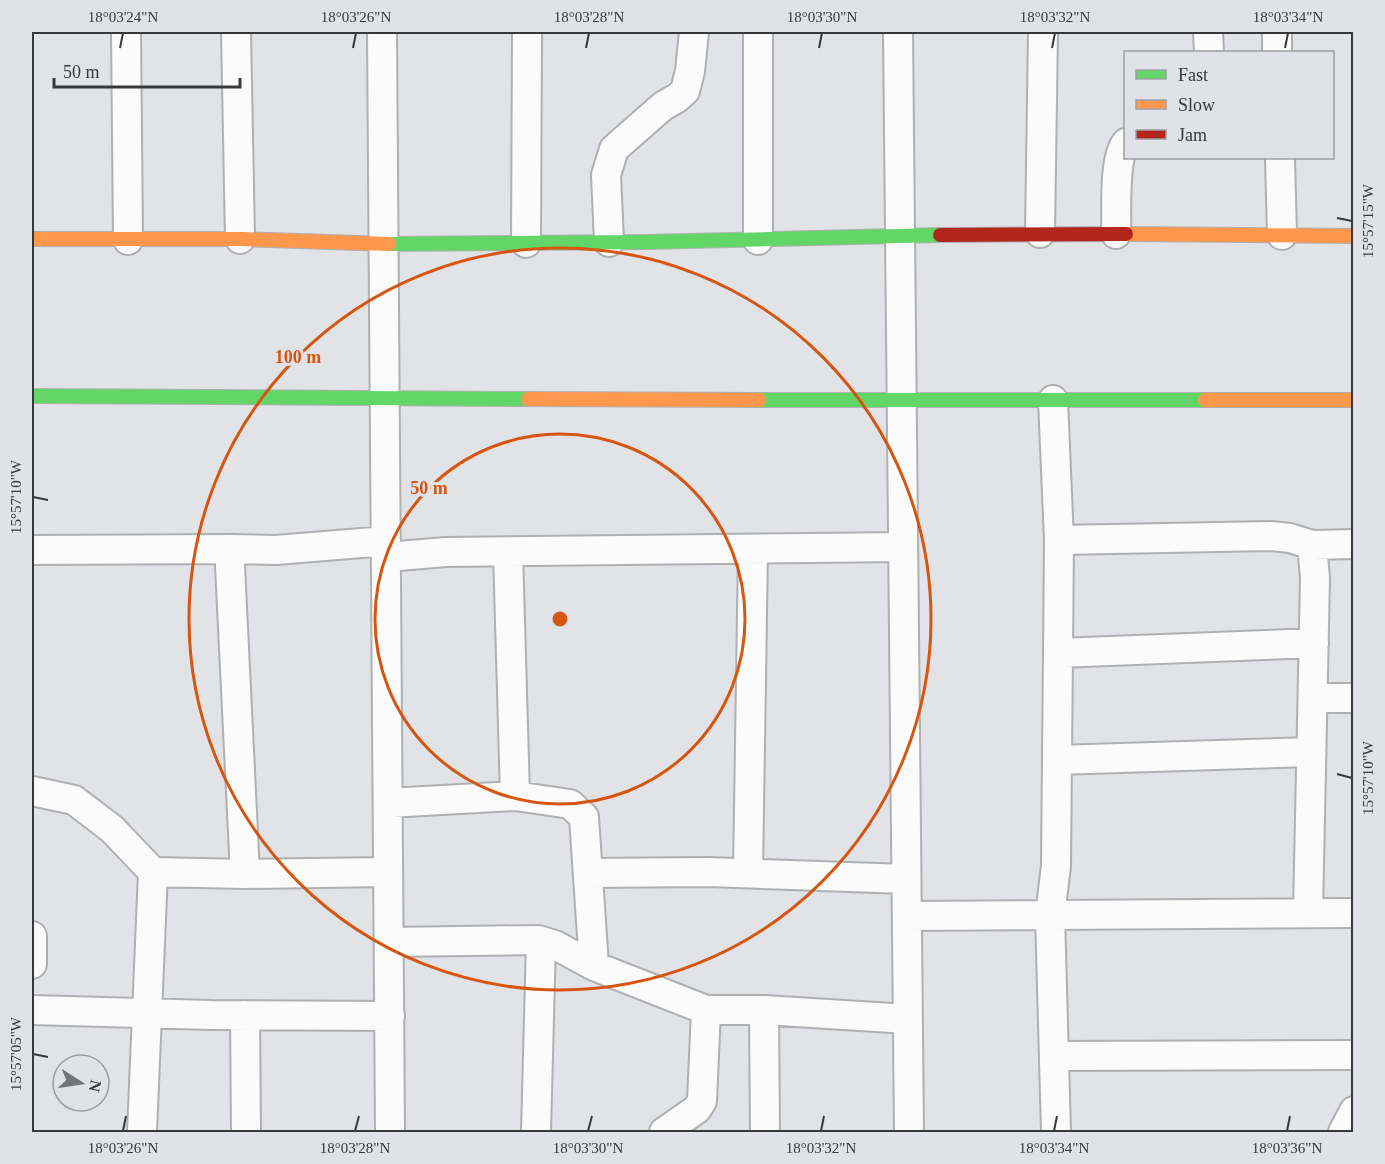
<svg xmlns="http://www.w3.org/2000/svg" width="1385" height="1164" font-family="'Times New Roman',serif">
  <style>
    .lines { fill: none; stroke-linecap: round; stroke-linejoin: round }
    .street-casing { stroke: #afb0b2; stroke-width: 32 }
    .fast-casing { stroke: #afb0b2; stroke-width: 16 }
    .slow-casing { stroke: #afb0b2; stroke-width: 16 }
    .jam-casing { stroke: #afb0b2; stroke-width: 16 }
    .street { stroke: #fbfbfb; stroke-width: 28 }
    .fast { stroke: #63d668; stroke-width: 14 }
    .slow { stroke: #ff974d; stroke-width: 14 }
    .jam { stroke: #b3261e; stroke-width: 14 }
    .ticks { fill: none; stroke: #37383a; stroke-width: 2 }
    .ring { fill: none; stroke: #d65611; stroke-width: 3 }
    .centre { fill: #d65611; stroke: #e0e2e8; stroke-width: 3 }
    .ring-label { font-size: 18px; text-anchor: middle; font-weight: bold; fill: #d65611; stroke: #e0e2e8; stroke-width: 6; stroke-linejoin: round; paint-order: stroke }
    .neatline { fill: none; stroke: #37383a; stroke-width: 2 }
    .ticks-label { font-size: 15px; text-anchor: middle; fill: #37383a }
  </style>
  <rect width="100%" height="100%" fill="#e2e3e6"/>
  <g class="lines">
    <defs>
      <path id="street" d="M 126,32 L 128,240
        M 236,32 L 240,239
        M 382,32 L 390,1132
        M 758,32 L 758,240
        M 898,32 L 909,1132
        M 1208,32 L 1209,52
        M 1277,32 L 1277,52
        M 1280,158 L 1282,235
        M 1040,233 L 1043,32
        M 1116,234 C 1117,212 1113,159 1126,143
        M 609,242 L 606,175 L 614,149 L 663,106 L 677,98 L 685,91 L 690,71 L 694,32
        M 526,243 L 527,32
        M 1053,400 L 1059,540 L 1058,653 L 1056,866 L 1050,915 L 1056,1132
        M 1059,540 L 1271,536 L 1290,538 L 1312,545 L 1315,578 L 1308,913
        M 1312,545 L 1354,544
        M 32,550 L 232,549
        M 508,552 L 515,796
        M 386,557 L 446,552 L 903,547
        M 1058,653 L 1314,643
        M 1313,698 L 1354,698
        M 1057,760 L 1311,752
        M 32,791 L 74,800 L 112,829 L 153,872 L 245,874 L 388,872
        M 388,803 L 515,796 L 570,804 L 584,817 L 594,966
        M 588,873 L 708,872 L 906,879
        M 748,873 L 753,549
        M 245,874 L 230,566 L 232,549 L 276,550 L 386,541
        M 907,916 L 1354,913
        M 32,936 L 32,964
        M 389,942 L 538,940 L 555,945 L 594,966 L 706,1010 L 764,1010 L 908,1019
        M 32,1010 L 211,1015 L 390,1016
        M 764,1010 L 765,1132
        M 245,1015 L 246,1132
        M 1054,1056 L 1354,1055
        M 142,1132 L 153,872
        M 536,1132 L 541,941
        M 664,1132 L 697,1109 L 702,1101 L 706,1010
        M 1343,1132 L 1354,1111"/>
      <path id="fast" d="M 389,244 L 646,242 L 940,235
        M 32,396 L 528,399
        M 759,400 L 1205,400"/>
      <path id="slow" d="M 1126,234 L 1354,236
        M 32,239 L 240,239 L 389,244
        M 528,399 L 759,400
        M 1205,400 L 1354,400"/>
      <path id="jam" d="M 940,235 L 1126,234"/>
    </defs>
    <use href="#street" class="street-casing"/>
    <use href="#fast" class="fast-casing"/>
    <use href="#slow" class="slow-casing"/>
    <use href="#jam" class="jam-casing"/>
    <use href="#street" class="street"/>
    <use href="#fast" class="fast"/>
    <use href="#slow" class="slow"/>
    <use href="#jam" class="jam"/>
  </g>
  <path class="ticks" d="M 120,48 L 123,33M 353,48 L 356,33M 586,48 L 589,33M 819,48 L 822,33M 1052,48 L 1055,33M 1285,48 L 1288,33M 1337,218 L 1352,221M 33,497 L 48,500M 1337,774 L 1352,778M 33,1054 L 48,1057M 123,1131 L 126,1116M 355,1131 L 359,1116M 588,1131 L 592,1116M 821,1131 L 824,1116M 1054,1131 L 1057,1116M 1287,1131 L 1290,1116"/>
  <g class="ring">
    <circle cx="560" cy="619" r="185"/>
    <circle cx="560" cy="619" r="371"/>
  </g>
  <circle cx="560" cy="619" r="9" class="centre"/>
  <g class="ring-label">
    <text x="298" y="363">100 m</text>
    <text x="429" y="494">50 m</text>
  </g>
  <rect width="1385" height="1164" fill="none" stroke="#e0e2e8" stroke-width="66"/>
  <rect x="1124" y="51" width="210" height="108" fill="#e0e2e8" stroke="#9c9ea2" stroke-width="1.5"/>
  <rect x="1136" y="70" width="30" height="9" fill="#63d668" stroke="#9c9ea2" stroke-width="1.5"/>
  <text x="1178" y="81" font-size="18" fill="#37383a">Fast</text>
  <rect x="1136" y="100" width="30" height="9" fill="#ff974d" stroke="#9c9ea2" stroke-width="1.5"/>
  <text x="1178" y="111" font-size="18" fill="#37383a">Slow</text>
  <rect x="1136" y="130" width="30" height="9" fill="#b3261e" stroke="#9c9ea2" stroke-width="1.5"/>
  <text x="1178" y="141" font-size="18" fill="#37383a">Jam</text>
  <g transform="translate(81 1083) rotate(102)"><circle r="28" fill="#e0e2e8" stroke="#9c9ea2" stroke-width="1.5"/>
  <path d="M0-4.5L10 22L0 15L-10 22Z" fill="#737476"/>
  <text y="-9" font-size="16" font-weight="bold" text-anchor="middle" fill="#37383a">N</text>
  </g>
  <path d="M54 78v9h186v-9" fill="none" stroke="#37383a" stroke-width="3"/>
  <text x="63" y="78" font-size="18" fill="#37383a" stroke="#e0e2e8" stroke-width="4.5" paint-order="stroke">50 m</text>
  <rect x="33" y="33" width="1319" height="1098" class="neatline"/>
  <g class="ticks-label">
    <text x="123" y="22">18°03'24"N</text>
    <text x="356" y="22">18°03'26"N</text>
    <text x="589" y="22">18°03'28"N</text>
    <text x="822" y="22">18°03'30"N</text>
    <text x="1055" y="22">18°03'32"N</text>
    <text x="1288" y="22">18°03'34"N</text>
    <text transform="translate(1368 221) rotate(-90)" y="5">15°57'15"W</text>
    <text transform="translate(16 497) rotate(-90)" y="5">15°57'10"W</text>
    <text transform="translate(1368 778) rotate(-90)" y="5">15°57'10"W</text>
    <text transform="translate(16 1054) rotate(-90)" y="5">15°57'05"W</text>
    <text x="123" y="1153">18°03'26"N</text>
    <text x="355" y="1153">18°03'28"N</text>
    <text x="588" y="1153">18°03'30"N</text>
    <text x="821" y="1153">18°03'32"N</text>
    <text x="1054" y="1153">18°03'34"N</text>
    <text x="1287" y="1153">18°03'36"N</text>
  </g>
</svg>
